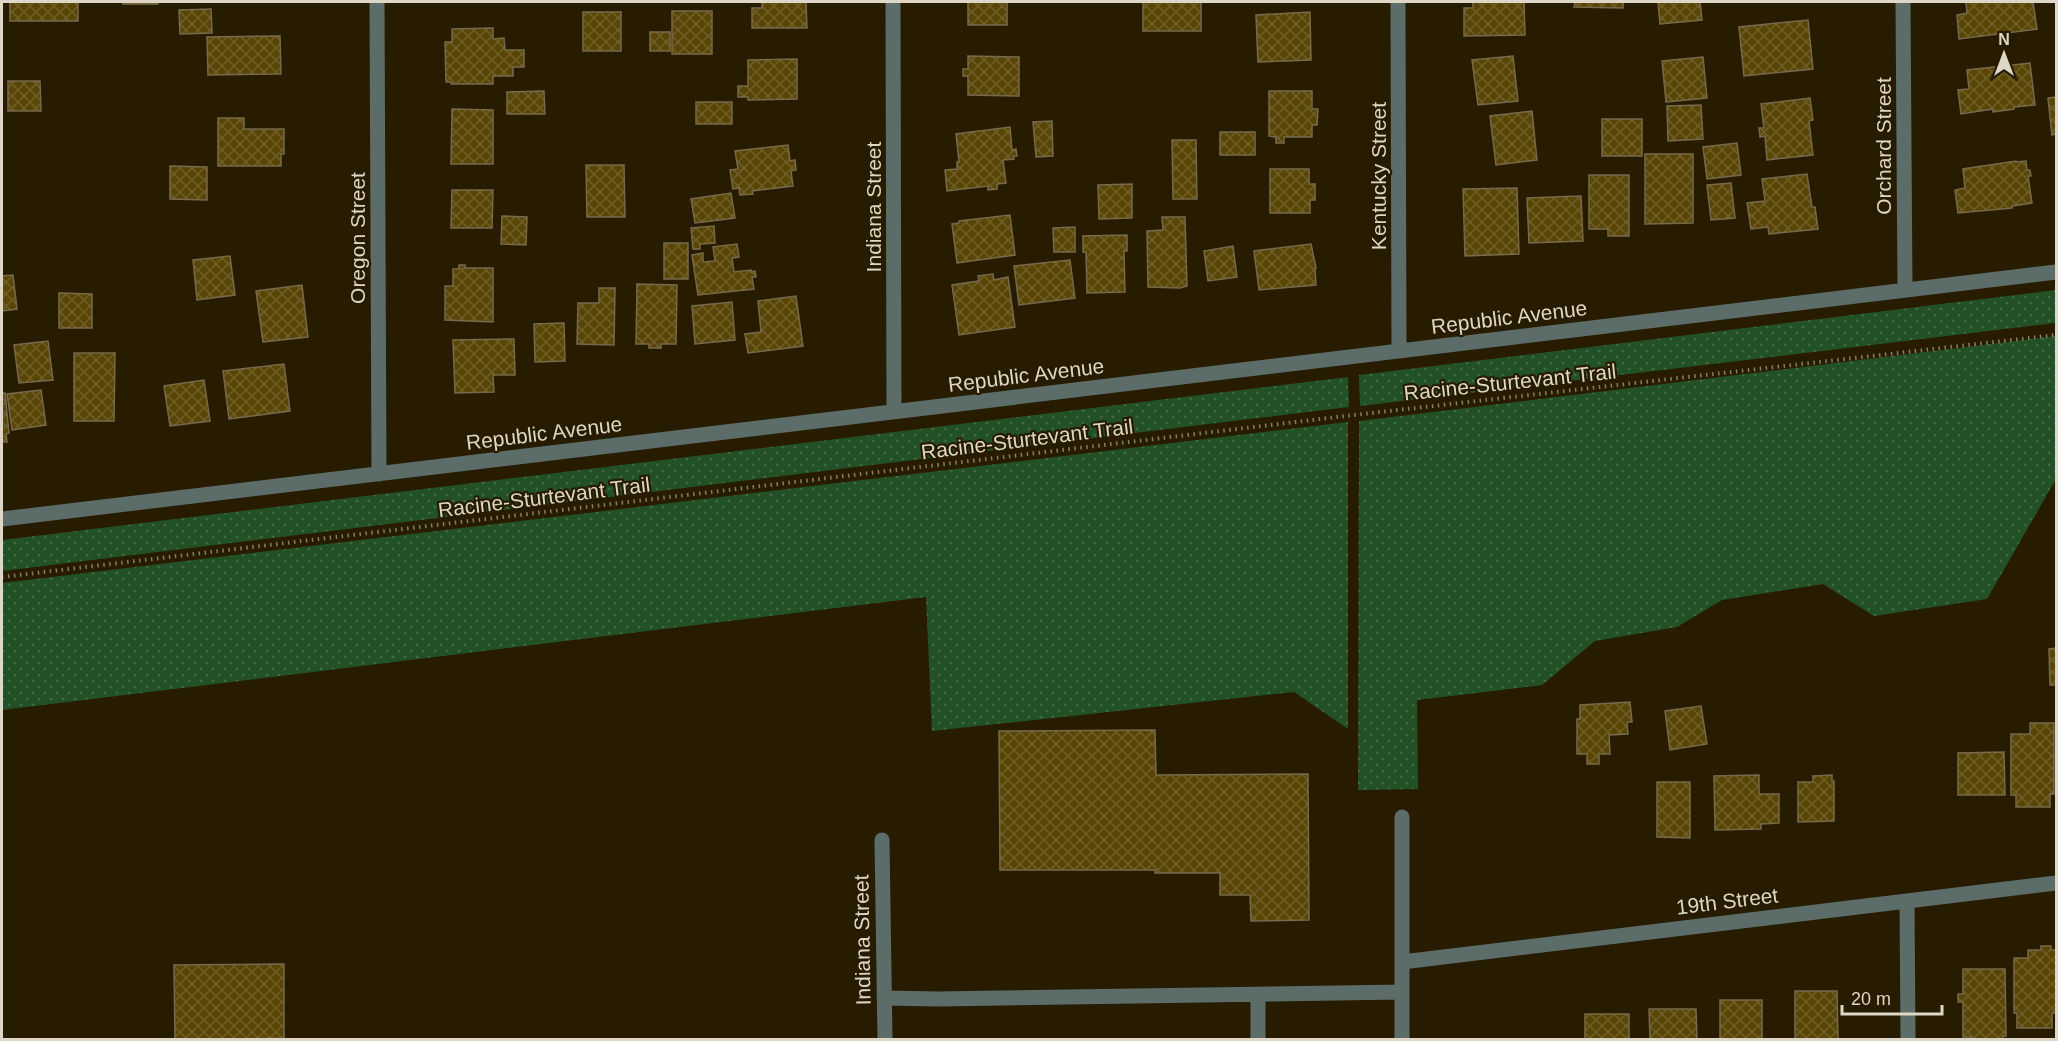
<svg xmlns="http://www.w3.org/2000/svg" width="2058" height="1041" font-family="Arial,sans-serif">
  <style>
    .grass { fill: url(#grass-dots) }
    .building { fill: url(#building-cross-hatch); stroke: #776a4c; stroke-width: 1.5 }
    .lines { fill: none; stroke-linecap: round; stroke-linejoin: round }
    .path { stroke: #867e68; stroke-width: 4; stroke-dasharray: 1.5 4.5; stroke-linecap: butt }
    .minor { stroke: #5b6c69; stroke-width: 15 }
    .labels { text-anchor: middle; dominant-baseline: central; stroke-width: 4.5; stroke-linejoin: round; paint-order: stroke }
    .street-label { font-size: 21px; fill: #ded7c7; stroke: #271c00 }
  </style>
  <defs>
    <pattern id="grass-dots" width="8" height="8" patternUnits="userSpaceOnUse" patternTransform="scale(1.5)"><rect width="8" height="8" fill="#235127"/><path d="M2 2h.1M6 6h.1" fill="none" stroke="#426945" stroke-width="1.8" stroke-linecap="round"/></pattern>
    <pattern id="building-cross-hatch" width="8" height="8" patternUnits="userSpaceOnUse" patternTransform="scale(1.5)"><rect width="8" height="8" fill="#594505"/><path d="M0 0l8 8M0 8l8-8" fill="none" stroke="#705f28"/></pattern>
  </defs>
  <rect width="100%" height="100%" fill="#271c00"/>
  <path class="grass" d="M 2056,290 L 2056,323 L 1360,406 L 1359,375 Z
    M 2056,336 L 2056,479 L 1987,599 L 1874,616 L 1823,584 L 1722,600 L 1677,627 L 1595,641 L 1542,685 L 1417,700 L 1418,789 L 1358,790 L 1359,421 Z
    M 1348,377 L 1349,407 L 2,571 L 2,540 Z
    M 1348,422 L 1348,729 L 1294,692 L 932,731 L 926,597 L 2,710 L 2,583 Z"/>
  <path class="building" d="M 10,2 L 78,2 L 78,21 L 10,21 Z
    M 123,2 L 158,2 L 158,4 L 123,4 Z
    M 762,2 L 806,2 L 807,28 L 752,28 L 752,8 L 762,8 Z
    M 968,2 L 1007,2 L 1007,25 L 968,25 Z
    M 1143,2 L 1201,2 L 1201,31 L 1143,31 Z
    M 1473,2 L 1524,2 L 1525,35 L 1464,36 L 1464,8 L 1473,8 Z
    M 1575,2 L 1623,2 L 1623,8 L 1574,7 Z
    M 1658,2 L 1700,2 L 1702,20 L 1660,24 Z
    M 1966,2 L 2033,2 L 2037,29 L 1959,39 L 1957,15 L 1967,13 Z
    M 211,9 L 212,33 L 180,34 L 179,10 Z
    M 672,11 L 712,11 L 712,54 L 672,54 Z
    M 583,12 L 621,12 L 621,51 L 583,51 Z
    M 1310,12 L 1311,60 L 1258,62 L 1256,15 Z
    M 1808,20 L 1813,69 L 1744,76 L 1739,27 Z
    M 493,28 L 493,39 L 504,38 L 505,50 L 524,50 L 524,67 L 513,67 L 513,76 L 493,76 L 493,84 L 451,84 L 451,82 L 446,82 L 445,42 L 452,42 L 452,29 Z
    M 650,32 L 670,32 L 670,51 L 650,51 Z
    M 280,36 L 281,74 L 208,75 L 207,37 Z
    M 968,56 L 1019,57 L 1019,96 L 968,95 L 968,76 L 963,76 L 963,69 L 968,69 Z
    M 1513,56 L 1518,101 L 1478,105 L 1472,60 Z
    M 1703,57 L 1707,98 L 1666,102 L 1662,61 Z
    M 797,59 L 797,99 L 748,100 L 748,97 L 738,97 L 738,86 L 748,86 L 748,60 Z
    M 2030,63 L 2035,105 L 2014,107 L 2014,109 L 1993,112 L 1993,109 L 1961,114 L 1958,90 L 1969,89 L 1967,70 Z
    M 8,81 L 40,81 L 41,111 L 8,111 Z
    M 544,91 L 545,114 L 507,114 L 507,92 Z
    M 1269,91 L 1312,91 L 1312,109 L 1318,109 L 1317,125 L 1312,125 L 1312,137 L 1284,137 L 1284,143 L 1276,143 L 1276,137 L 1269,136 Z
    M 2056,97 L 2056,134 L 2052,135 L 2048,98 Z
    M 1810,98 L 1813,120 L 1809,121 L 1813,155 L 1767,160 L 1765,136 L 1760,137 L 1759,128 L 1764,128 L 1761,104 Z
    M 696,102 L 732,102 L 732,124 L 696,124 Z
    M 1701,105 L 1703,139 L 1668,141 L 1667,106 Z
    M 452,109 L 493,110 L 493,164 L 451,164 Z
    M 1532,111 L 1537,160 L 1496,165 L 1490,116 Z
    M 218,118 L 244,118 L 244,129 L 284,129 L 284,154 L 281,154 L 281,166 L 218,166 Z
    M 1602,119 L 1642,119 L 1642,156 L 1602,156 Z
    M 1052,121 L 1053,156 L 1036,157 L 1033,122 Z
    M 1010,127 L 1012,150 L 1016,149 L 1017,156 L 1013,156 L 1014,159 L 1003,160 L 1006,183 L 997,184 L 997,189 L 988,190 L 988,186 L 947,191 L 945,170 L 957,169 L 957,162 L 959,162 L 956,134 Z
    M 1220,132 L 1255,132 L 1255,155 L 1220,155 Z
    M 1172,140 L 1196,140 L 1197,199 L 1173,199 Z
    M 1737,143 L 1741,175 L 1707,179 L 1703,147 Z
    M 788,145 L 790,161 L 795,160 L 796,170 L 791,171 L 793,186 L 752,191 L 753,194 L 740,195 L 739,188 L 733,189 L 730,170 L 738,169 L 735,151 Z
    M 1645,154 L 1693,154 L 1693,223 L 1645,224 Z
    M 2016,161 L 2016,162 L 2026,161 L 2027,170 L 2030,170 L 2031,176 L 2028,176 L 2032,203 L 2012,206 L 2012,208 L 1958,213 L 1955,190 L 1965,188 L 1963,169 Z
    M 586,165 L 624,165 L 625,217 L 587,217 Z
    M 170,166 L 207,167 L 207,200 L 170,199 Z
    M 1270,169 L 1309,169 L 1309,184 L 1315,184 L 1315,200 L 1310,200 L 1310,213 L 1270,213 Z
    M 1807,174 L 1812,207 L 1815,207 L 1818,229 L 1769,234 L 1768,227 L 1751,229 L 1747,203 L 1765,201 L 1762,179 Z
    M 1589,175 L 1629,175 L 1629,236 L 1608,236 L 1608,229 L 1589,229 Z
    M 1731,183 L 1735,218 L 1711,220 L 1707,185 Z
    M 1132,184 L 1132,218 L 1099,219 L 1098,185 Z
    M 1517,188 L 1519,254 L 1465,256 L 1463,189 Z
    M 452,190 L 493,190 L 492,228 L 451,228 Z
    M 731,193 L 735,218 L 695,223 L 691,199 Z
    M 1581,196 L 1583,241 L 1529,243 L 1527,198 Z
    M 1010,215 L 1015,255 L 957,263 L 952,224 L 959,223 L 959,221 Z
    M 502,216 L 527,217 L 526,245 L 501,244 Z
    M 1162,217 L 1185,217 L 1187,286 L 1180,288 L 1148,287 L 1147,231 L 1163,230 Z
    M 714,226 L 715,243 L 700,244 L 700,249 L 693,249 L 691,228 Z
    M 1075,227 L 1075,252 L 1054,252 L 1053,228 Z
    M 1127,235 L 1127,251 L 1124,251 L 1125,292 L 1087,293 L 1086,252 L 1083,252 L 1083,236 Z
    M 664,243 L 688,243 L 688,279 L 664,279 Z
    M 737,244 L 739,257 L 732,258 L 734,272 L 751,270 L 751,272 L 755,271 L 756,277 L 752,277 L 754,289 L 698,295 L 692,255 L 703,253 L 703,262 L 715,261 L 713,247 Z
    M 1311,244 L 1316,268 L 1315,268 L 1316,285 L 1259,290 L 1254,251 Z
    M 1233,246 L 1237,277 L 1208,281 L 1204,251 Z
    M 230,256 L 235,295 L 197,300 L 193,260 Z
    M 1070,260 L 1075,298 L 1019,305 L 1014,266 Z
    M 459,265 L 465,265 L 465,268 L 493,268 L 493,322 L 445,320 L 445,286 L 453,286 L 453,269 L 459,269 Z
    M 993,274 L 994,280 L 1008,277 L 1015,327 L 959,335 L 952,285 L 979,281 L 978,276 Z
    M 13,275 L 17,309 L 2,311 L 2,276 Z
    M 637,284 L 677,285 L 676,344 L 661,344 L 661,348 L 649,348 L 649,344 L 636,344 Z
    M 302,285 L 308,337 L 263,342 L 256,291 Z
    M 599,288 L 615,288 L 614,345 L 577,344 L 578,303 L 599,303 Z
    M 59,293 L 92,294 L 92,328 L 59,328 Z
    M 796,296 L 803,346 L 748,353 L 745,334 L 761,332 L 758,301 Z
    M 732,302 L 735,340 L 695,344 L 692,306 Z
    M 564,323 L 565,361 L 535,362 L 534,324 Z
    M 514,339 L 515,375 L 493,375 L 494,392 L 455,393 L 453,340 Z
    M 48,341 L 53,380 L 19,383 L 14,345 Z
    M 74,353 L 115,353 L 114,421 L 74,421 Z
    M 284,364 L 290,411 L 229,419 L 223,371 Z
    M 204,380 L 210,421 L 170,426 L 164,386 Z
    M 41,390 L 46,425 L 12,430 L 7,394 Z
    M 2,393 L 5,393 L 9,433 L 6,434 L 7,442 L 2,442 Z
    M 2056,648 L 2056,685 L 2050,685 L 2049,649 Z
    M 1630,702 L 1632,722 L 1627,722 L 1628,734 L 1609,735 L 1610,754 L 1599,754 L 1599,764 L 1587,764 L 1587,754 L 1577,754 L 1577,719 L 1580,719 L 1580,705 Z
    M 1701,706 L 1707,744 L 1670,750 L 1665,711 Z
    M 2030,723 L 2054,723 L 2054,794 L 2050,794 L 2050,807 L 2016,807 L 2016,795 L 2011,795 L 2011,734 L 2030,734 Z
    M 1155,730 L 1156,775 L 1308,774 L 1309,920 L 1251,921 L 1250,895 L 1220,895 L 1220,873 L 1155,873 L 1155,870 L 1000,870 L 999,731 Z
    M 2004,752 L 2005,795 L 1958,795 L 1958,753 Z
    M 1759,775 L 1759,794 L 1779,794 L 1779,823 L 1761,824 L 1761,829 L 1715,830 L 1714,776 Z
    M 1832,775 L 1832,781 L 1834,781 L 1834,821 L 1798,822 L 1798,782 L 1813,782 L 1813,776 Z
    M 1657,782 L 1690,782 L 1690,838 L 1657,837 Z
    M 2041,946 L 2051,946 L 2051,950 L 2056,950 L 2056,1013 L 2052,1013 L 2052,1028 L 2017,1028 L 2017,1013 L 2014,1013 L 2014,958 L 2028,958 L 2028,950 L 2041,950 Z
    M 284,964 L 284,1038 L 175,1040 L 174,965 Z
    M 1963,969 L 2005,969 L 2006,1036 L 2003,1036 L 2003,1040 L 1971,1040 L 1971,1037 L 1963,1037 L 1963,1002 L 1958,1002 L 1958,994 L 1963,994 Z
    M 1795,991 L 1837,991 L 1838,1040 L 1795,1040 Z
    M 1720,1000 L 1762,1000 L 1762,1040 L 1720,1040 Z
    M 1649,1009 L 1696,1009 L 1697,1040 L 1650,1040 Z
    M 1585,1014 L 1629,1014 L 1629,1040 L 1585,1040 Z"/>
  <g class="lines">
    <path class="path" d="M 2,577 L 1354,415 L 2056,335"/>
    <path class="minor" d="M 377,2 L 379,474
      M 893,2 L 894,412
      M 1398,2 L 1399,351
      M 1903,2 L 1905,290
      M 2,519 L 2056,272
      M 1402,817 L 1402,1040
      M 882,840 L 885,1040
      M 1907,901 L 1908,1040
      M 1402,962 L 2056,883
      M 884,998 L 938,999 L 1402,992
      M 1258,1040 L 1258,995"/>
  </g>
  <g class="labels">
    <g class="street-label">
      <text transform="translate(1883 146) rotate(-90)">Orchard Street</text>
      <text transform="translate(1378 176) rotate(-90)">Kentucky Street</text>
      <text transform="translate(873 207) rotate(-90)">Indiana Street</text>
      <text transform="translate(357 238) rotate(-90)">Oregon Street</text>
      <text transform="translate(1509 317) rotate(-7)">Republic Avenue</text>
      <text transform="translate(1026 375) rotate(-7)">Republic Avenue</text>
      <text transform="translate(1510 382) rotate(-6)">Racine-Sturtevant Trail</text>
      <text transform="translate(544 433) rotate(-7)">Republic Avenue</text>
      <text transform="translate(1027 439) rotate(-7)">Racine-Sturtevant Trail</text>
      <text transform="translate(544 497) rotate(-7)">Racine-Sturtevant Trail</text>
      <text transform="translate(1727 901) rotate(-7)">19th Street</text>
      <text transform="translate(862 940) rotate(-91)">Indiana Street</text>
    </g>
  </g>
  <rect width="2058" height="1041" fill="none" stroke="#ded7c7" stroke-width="6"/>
  <g transform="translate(2004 54)" stroke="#271c00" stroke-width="4.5" paint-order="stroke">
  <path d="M0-4.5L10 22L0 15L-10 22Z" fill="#ded7c7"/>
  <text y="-9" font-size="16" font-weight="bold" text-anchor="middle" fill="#ded7c7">N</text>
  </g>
  <path d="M1842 1005v9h100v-9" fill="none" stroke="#ded7c7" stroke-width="3"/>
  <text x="1851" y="1005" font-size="18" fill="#ded7c7" stroke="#271c00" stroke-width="4.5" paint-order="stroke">20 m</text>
</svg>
